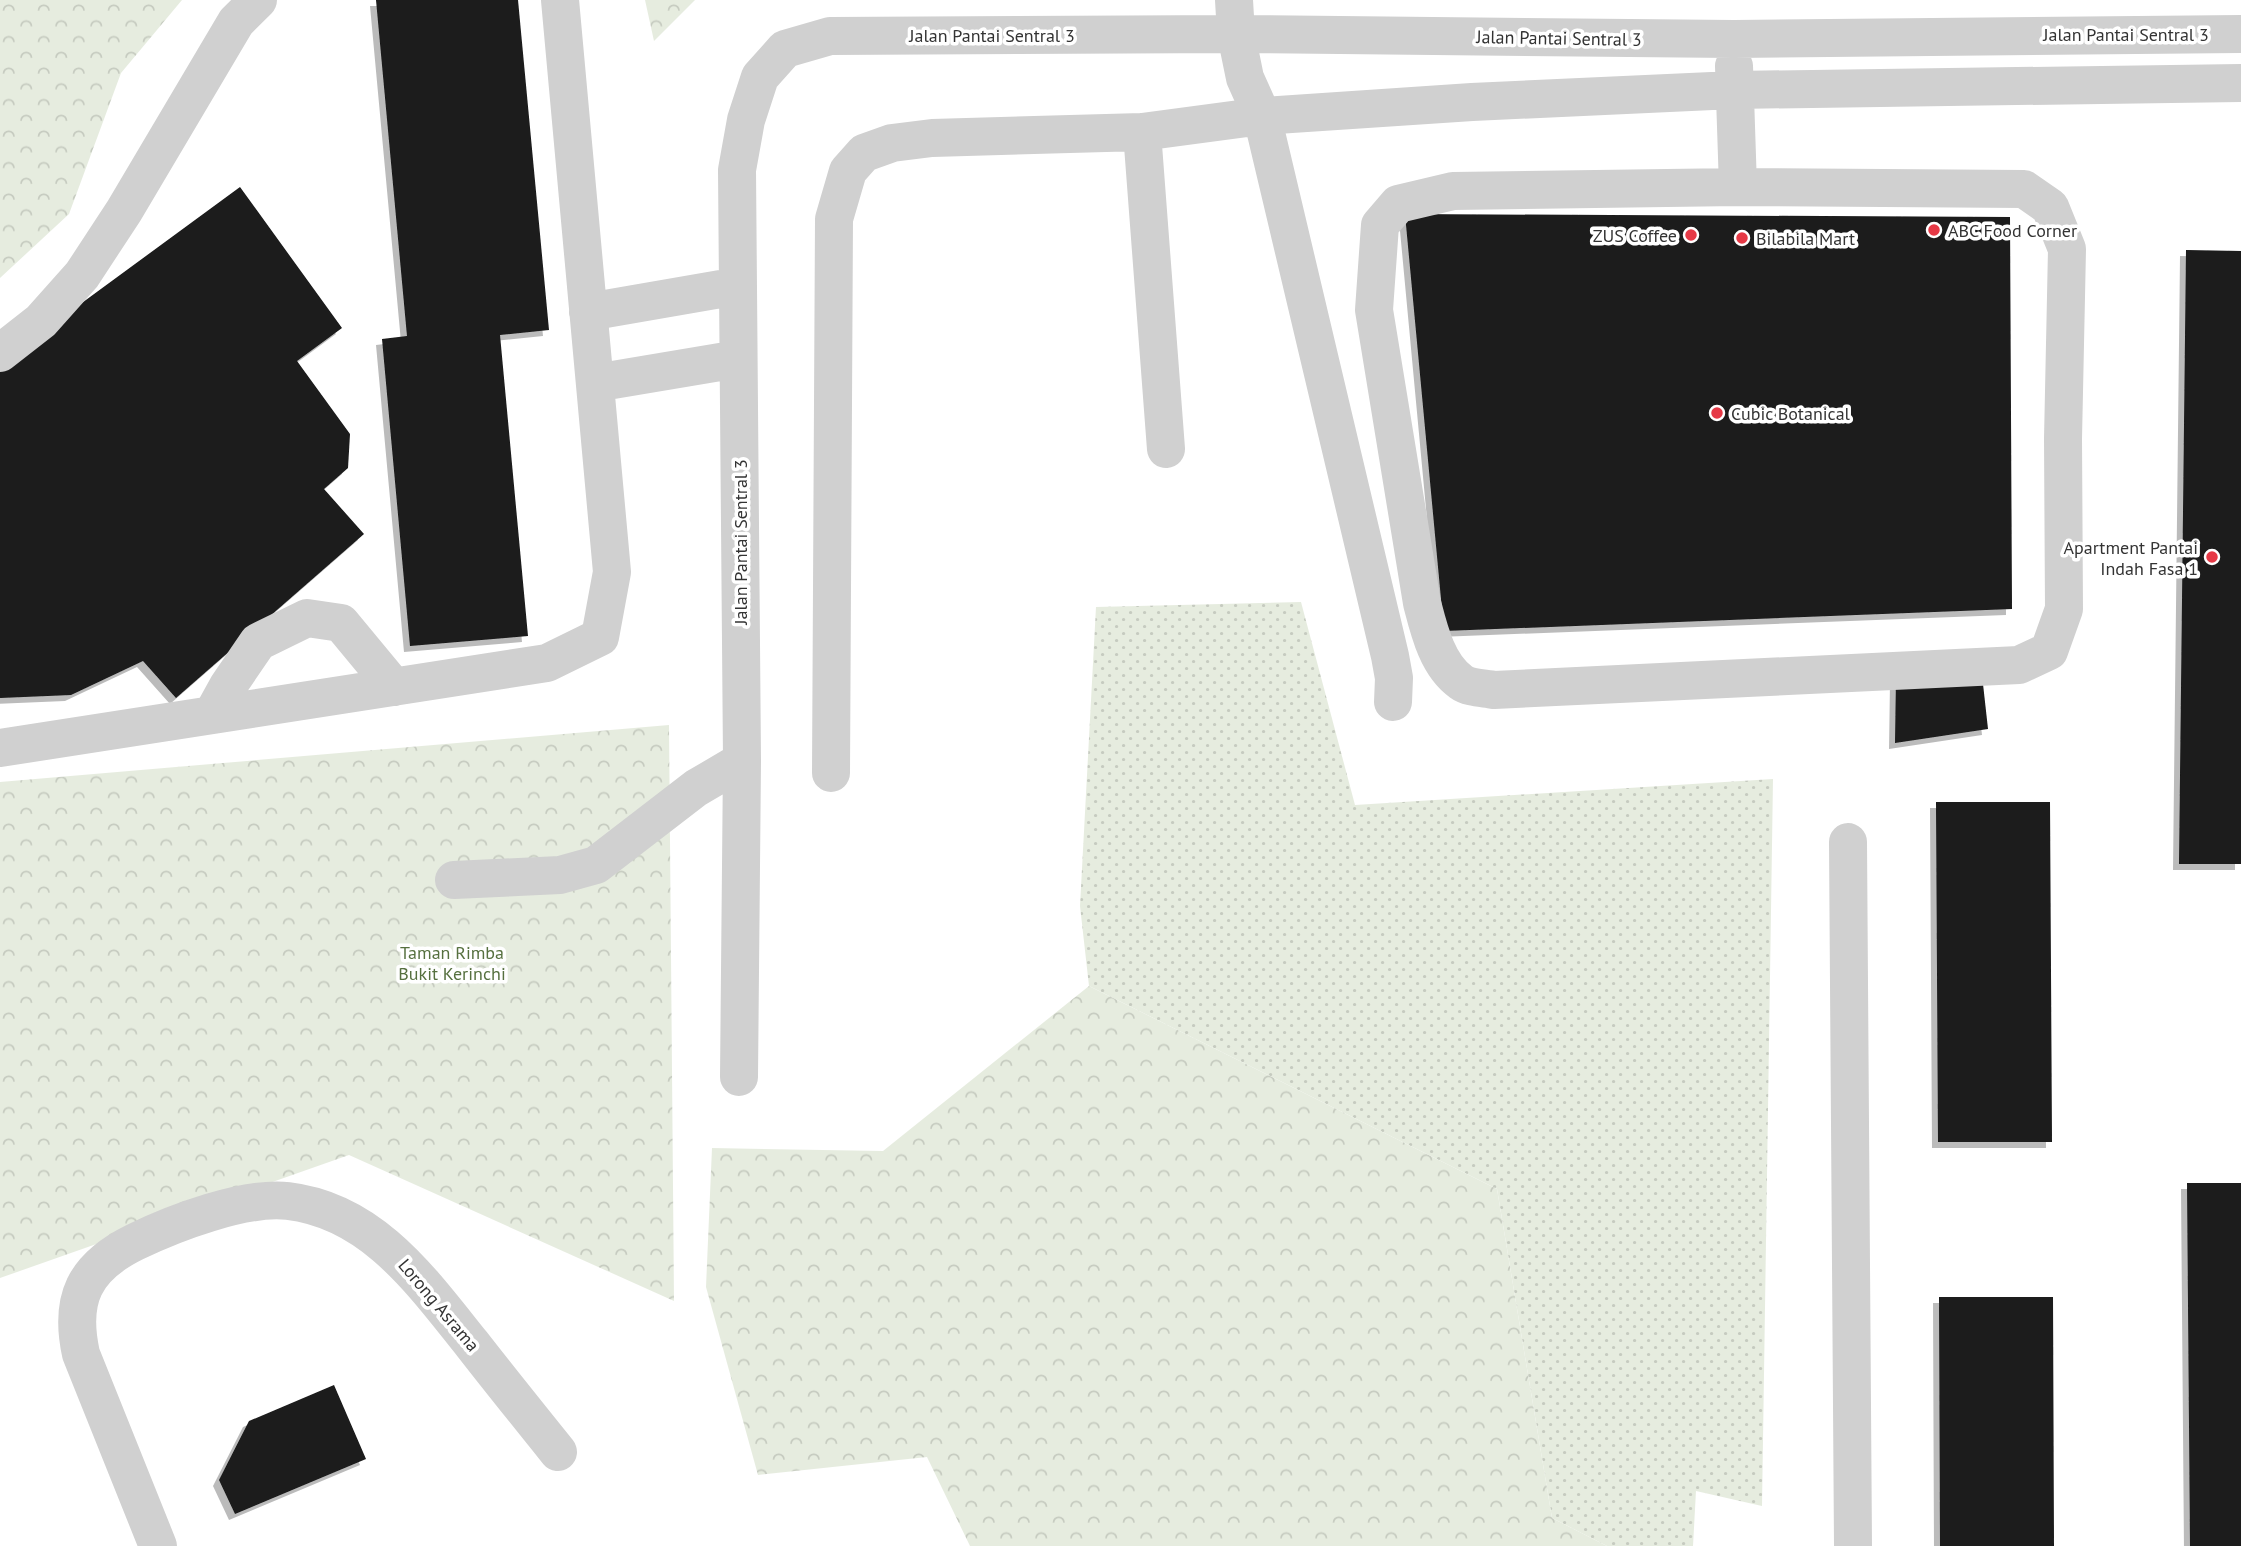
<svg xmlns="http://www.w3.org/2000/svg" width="2241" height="1546" font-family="'PT Sans',sans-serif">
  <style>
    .grass { fill: url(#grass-dots) }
    .forest { fill: url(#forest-crowns) }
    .building { fill: #1a1a1a; filter: url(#shadow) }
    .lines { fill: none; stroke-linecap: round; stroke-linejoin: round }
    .minor { stroke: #d0d0d0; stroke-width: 38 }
    .poi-dot { fill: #e63946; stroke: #fff; stroke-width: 2.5 }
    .labels { text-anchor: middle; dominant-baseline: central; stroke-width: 7; stroke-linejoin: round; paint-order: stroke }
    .street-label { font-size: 18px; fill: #333; stroke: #fff }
    .poi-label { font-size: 18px; fill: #333; stroke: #fff; text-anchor: start }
    .park-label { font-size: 18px; fill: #56703f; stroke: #fff }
  </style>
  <defs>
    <pattern id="grass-dots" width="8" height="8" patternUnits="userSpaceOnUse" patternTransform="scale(1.75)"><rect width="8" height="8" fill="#e6ecdf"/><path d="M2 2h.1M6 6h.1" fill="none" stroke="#c6cbc0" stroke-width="1.8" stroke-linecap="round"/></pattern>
    <pattern id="forest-crowns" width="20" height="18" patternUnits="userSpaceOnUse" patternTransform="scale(1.75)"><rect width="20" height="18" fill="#e6ecdf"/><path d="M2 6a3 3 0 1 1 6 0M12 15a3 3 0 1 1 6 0" fill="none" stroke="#c6cbc0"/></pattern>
    <filter id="shadow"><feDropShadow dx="-6" dy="6" stdDeviation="0" flood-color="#0004"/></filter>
  </defs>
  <rect width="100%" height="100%" fill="#fff"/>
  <path class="grass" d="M 1301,602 L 1355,805 L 1773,779 L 1762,1506 L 1696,1491 L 1693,1546 L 1607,1546 L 1552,1518 L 1497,1189 L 1089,986 L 1080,906 L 1096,607 Z"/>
  <path class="forest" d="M 0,0 L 182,0 L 121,73 L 69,214 L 0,278 Z
    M 645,0 L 695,0 L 654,41 Z
    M 669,725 L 674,1301 L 349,1155 L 0,1278 L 0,782 Z
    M 1089,986 L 1497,1189 L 1552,1518 L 1607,1546 L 970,1546 L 927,1457 L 758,1475 L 706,1287 L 712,1148 L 883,1151 Z"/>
  <path class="building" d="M 376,0 L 518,0 L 549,330 L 500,335 L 528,636 L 410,646 L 382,339 L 407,336 Z
    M 240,187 L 342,328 L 297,361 L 350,434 L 348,468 L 324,489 L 364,534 L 176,698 L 143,661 L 71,695 L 0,698 L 0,363 Z
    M 1405,214 L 2010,217 L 2012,609 L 1444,631 Z
    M 2186,250 L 2241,251 L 2241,864 L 2179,864 Z
    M 1982,675 L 1988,729 L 1895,743 L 1896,676 Z
    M 1936,802 L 2050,802 L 2052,1142 L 1938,1142 Z
    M 2187,1183 L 2241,1183 L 2241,1546 L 2190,1546 Z
    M 1939,1297 L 2053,1297 L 2054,1546 L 1940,1546 Z
    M 334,1385 L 366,1459 L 235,1514 L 219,1480 L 249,1421 Z"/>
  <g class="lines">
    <path class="minor" d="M 1234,0 L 1236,34 L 1245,78 L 1262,116 L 1472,102 L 1734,90 L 2241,83
      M 1734,66 L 1738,187
      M 1142,132 L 1166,449
      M 1738,187 L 2024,189 L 2050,207 L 2067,249 L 2063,439 L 2064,609 L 2049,651 L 2019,665 L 1494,690 C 1484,688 1469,688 1461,682 C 1437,665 1429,630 1422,603 L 1374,310 L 1380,225 L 1398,204 L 1453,191 Z
      M 588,312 L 738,286
      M 0,353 L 41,321 L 82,275 L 124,211 L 236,22 L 258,0
      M 595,383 L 738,359
      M 212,715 L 228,686 L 258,642 L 307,618 L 341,623 L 394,687
      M 0,748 L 547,663 L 600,637 L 612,572 L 560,0
      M 831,773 L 834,219 L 848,171 L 864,153 L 892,143 L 932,138 L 1142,132 L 1262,116 L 1390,656 L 1394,678 L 1393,702
      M 1848,842 L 1853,1546
      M 454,880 L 560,875 L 596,865 L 696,788 L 742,761
      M 739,1077 L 742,761 L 737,170 L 746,120 L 760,77 L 785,49 L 830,36 L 1236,34 L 1734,39 L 2241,34
      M 158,1546 L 81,1354 C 69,1299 84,1267 135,1242 C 174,1223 245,1196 288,1201 C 373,1211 422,1282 472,1344 C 500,1380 529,1416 558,1452"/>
  </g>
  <g class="poi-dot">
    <circle cx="1934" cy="230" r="7"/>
    <circle cx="1691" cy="235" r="7"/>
    <circle cx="1742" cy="238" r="7"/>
    <circle cx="1717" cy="413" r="7"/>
    <circle cx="2212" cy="557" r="7"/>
  </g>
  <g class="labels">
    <g class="street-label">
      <text x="2126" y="34">Jalan Pantai Sentral 3</text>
      <text x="992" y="35">Jalan Pantai Sentral 3</text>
      <text transform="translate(1559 38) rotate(1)">Jalan Pantai Sentral 3</text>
      <text transform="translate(740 542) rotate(-90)">Jalan Pantai Sentral 3</text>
      <text transform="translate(439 1305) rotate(50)">Lorong Asrama</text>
    </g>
    <g class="poi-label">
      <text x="1948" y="230">ABC Food Corner</text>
      <text x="1677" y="235" text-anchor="end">ZUS Coffee</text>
      <text x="1756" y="238">Bilabila Mart</text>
      <text x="1731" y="413">Cubic Botanical</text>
      <text x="2198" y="547" text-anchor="end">Apartment Pantai<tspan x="2198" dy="21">Indah Fasa 1</tspan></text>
    </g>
    <g class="park-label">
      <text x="452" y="952">Taman Rimba<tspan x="452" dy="21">Bukit Kerinchi</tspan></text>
    </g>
  </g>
</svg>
